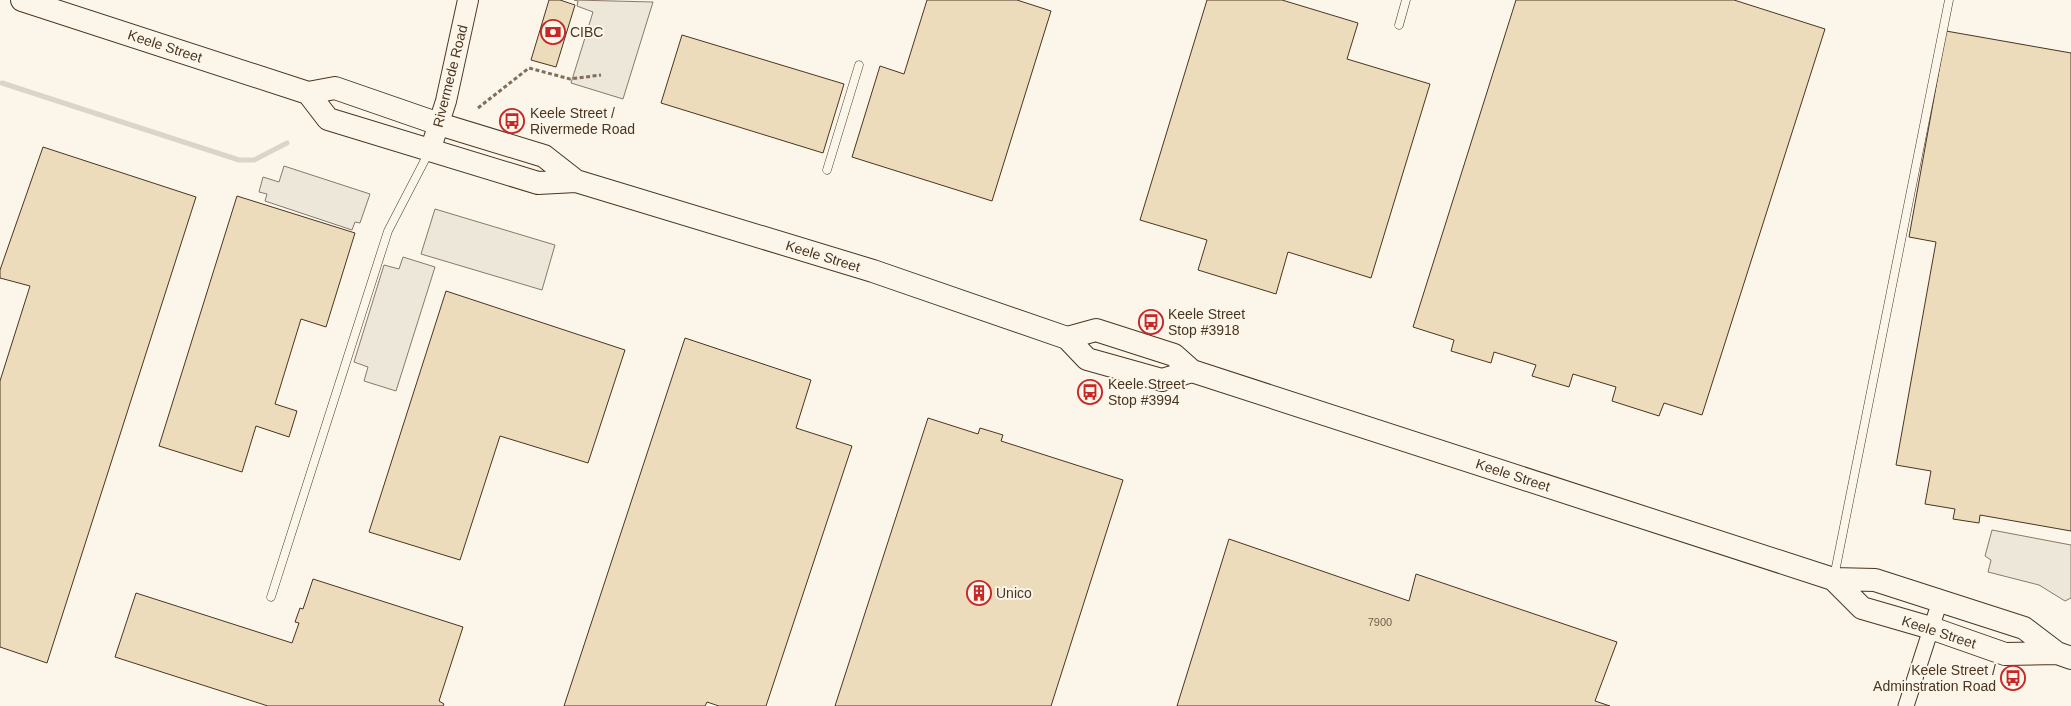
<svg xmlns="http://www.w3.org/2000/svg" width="2071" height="706" font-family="Helvetica,sans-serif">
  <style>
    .parking { fill: #ede7d9; stroke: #887966 }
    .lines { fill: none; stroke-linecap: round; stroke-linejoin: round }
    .stream { stroke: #dcd4c6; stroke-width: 5 }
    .building { fill: #ecdcbc; stroke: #4a3520 }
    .service-casing { stroke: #4a3520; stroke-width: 9 }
    .minor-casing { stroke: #4a3520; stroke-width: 17 }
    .tertiary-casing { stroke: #4a3520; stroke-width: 22 }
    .secondary-casing { stroke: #4a3520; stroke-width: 24 }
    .path { stroke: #7f6f5c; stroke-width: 3; stroke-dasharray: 4 2.5; stroke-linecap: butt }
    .service { stroke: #fbf6e9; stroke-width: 8 }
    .minor { stroke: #fbf6e9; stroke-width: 15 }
    .tertiary { stroke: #fbf6e9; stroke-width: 20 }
    .secondary { stroke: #fbf6e9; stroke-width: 22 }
    .labels { text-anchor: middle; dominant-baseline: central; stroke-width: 4; stroke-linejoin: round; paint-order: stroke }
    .number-label { font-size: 11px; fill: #725f47 }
    .poi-label { font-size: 14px; fill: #4a3520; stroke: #fbf6e9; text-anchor: start }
    .street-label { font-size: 14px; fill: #4a3520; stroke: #fbf6e9 }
  </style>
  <rect width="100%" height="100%" fill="#fbf6e9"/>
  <path class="parking" d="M 574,0 L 653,2 L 623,99 L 571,83 L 593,12 L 577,6 L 578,1 Z
    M 284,166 L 370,194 L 360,223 L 355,222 L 352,230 L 265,201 L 267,194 L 259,192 L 263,177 L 279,182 Z
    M 435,209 L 555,245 L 542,290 L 421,254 Z
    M 403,257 L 435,267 L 396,391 L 364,381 L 368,367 L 354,362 L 384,265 L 399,269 Z
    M 1992,530 L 2071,545 L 2071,598 L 2065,601 L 2039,585 L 1988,572 L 1991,560 L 1985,556 Z"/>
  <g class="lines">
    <path class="stream" d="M 2,83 L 239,160 L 254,160 L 287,143"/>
  </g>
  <path class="building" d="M 549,0 L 560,0 L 575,5 L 556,67 L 531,60 Z
    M 927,0 L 1017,0 L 1051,11 L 992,201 L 852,157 L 880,66 L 904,74 Z
    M 1207,0 L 1282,0 L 1358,23 L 1347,59 L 1430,84 L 1371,278 L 1288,252 L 1276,294 L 1198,270 L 1207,240 L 1140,220 Z
    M 1516,0 L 1734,0 L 1825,29 L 1702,415 L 1664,403 L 1659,416 L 1612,401 L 1616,387 L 1573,374 L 1569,387 L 1532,376 L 1536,365 L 1494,352 L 1491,363 L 1451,351 L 1454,340 L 1413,327 Z
    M 1946,31 L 2071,53 L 2071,531 L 1980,515 L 1979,523 L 1953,519 L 1955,509 L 1925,504 L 1931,471 L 1896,465 L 1936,242 L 1909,237 Z
    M 682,35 L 844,84 L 823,153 L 661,103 Z
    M 43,147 L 196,197 L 47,663 L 0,647 L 0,381 L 30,286 L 0,278 L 0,270 Z
    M 237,196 L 355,233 L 326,327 L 301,319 L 275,404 L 297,411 L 289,437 L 256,426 L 242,472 L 159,446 Z
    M 446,291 L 625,350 L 588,463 L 500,436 L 460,560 L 369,532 Z
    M 685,338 L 811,380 L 796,428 L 852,446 L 766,706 L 719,706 L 707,702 L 705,706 L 564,706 Z
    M 928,418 L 978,434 L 980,428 L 1003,435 L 1001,441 L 1123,480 L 1051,706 L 835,706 Z
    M 1229,539 L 1409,601 L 1416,574 L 1617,642 L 1595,701 L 1610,706 L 1177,706 Z
    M 313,579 L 463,627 L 439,701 L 444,704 L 443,706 L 268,706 L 115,657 L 136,593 L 292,643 L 299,623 L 295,622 L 300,608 L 303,609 Z"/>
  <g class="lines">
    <defs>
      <path id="service" d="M 1399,25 L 1406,0
        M 827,170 L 859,65
        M 1834,577 L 1949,0
        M 271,597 L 388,231 L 429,152"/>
      <path id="minor" d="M 1906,706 L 1940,601"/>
      <path id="tertiary" d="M 430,151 L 446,101 L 468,0"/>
      <path id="secondary" d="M 22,0 L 308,93 L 335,88 L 439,124 L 544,156 L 576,181
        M 308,93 L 328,119 L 538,183 L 576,181 L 873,271 L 1067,338 L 1087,359 L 1162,380 L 1192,371
        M 1067,338 L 1096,330 L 1174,355 L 1192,371 L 1833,579 L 1875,580 L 2024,628 L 2057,653 L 2071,658
        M 1833,579 L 1862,608 L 1931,628 L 2005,654 L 2057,653"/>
    </defs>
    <use href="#service" class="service-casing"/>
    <use href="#minor" class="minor-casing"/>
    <use href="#tertiary" class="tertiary-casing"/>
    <use href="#secondary" class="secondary-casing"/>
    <path class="path" d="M 478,108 L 529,68 L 570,79 L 601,75"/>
    <use href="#service" class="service"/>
    <use href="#minor" class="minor"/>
    <use href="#tertiary" class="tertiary"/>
    <use href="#secondary" class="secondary"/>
  </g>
  <defs>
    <symbol id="bank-ring" viewBox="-11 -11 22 22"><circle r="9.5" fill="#fbf6e9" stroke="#c62828" stroke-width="1.5"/><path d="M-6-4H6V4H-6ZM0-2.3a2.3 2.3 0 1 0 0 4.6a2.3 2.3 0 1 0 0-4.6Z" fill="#c62828"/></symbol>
    <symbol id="bus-ring" viewBox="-11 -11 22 22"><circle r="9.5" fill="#fbf6e9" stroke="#c62828" stroke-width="1.5"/><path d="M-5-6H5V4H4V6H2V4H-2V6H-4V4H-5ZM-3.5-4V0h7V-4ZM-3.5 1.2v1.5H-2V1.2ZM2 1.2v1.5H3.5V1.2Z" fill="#c62828"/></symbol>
    <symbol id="building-ring" viewBox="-11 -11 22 22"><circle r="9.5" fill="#fbf6e9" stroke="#c62828" stroke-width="1.5"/><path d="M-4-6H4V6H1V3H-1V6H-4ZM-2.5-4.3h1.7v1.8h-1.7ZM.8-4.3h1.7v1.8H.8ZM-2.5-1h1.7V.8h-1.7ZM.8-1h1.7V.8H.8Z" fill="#c62828"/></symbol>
  </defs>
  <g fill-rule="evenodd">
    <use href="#bank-ring" x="539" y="18" width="28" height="28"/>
    <use href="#bus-ring" x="498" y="107" width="28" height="28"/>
    <use href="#bus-ring" x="1137" y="308" width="28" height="28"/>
    <use href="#bus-ring" x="1076" y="378" width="28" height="28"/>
    <use href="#building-ring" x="965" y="579" width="28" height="28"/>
    <use href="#bus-ring" x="1999" y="664" width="28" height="28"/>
  </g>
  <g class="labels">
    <g class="number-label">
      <text x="1380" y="622">7900</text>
    </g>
    <g class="poi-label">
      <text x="570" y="32">CIBC</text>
      <text x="530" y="113">Keele Street /<tspan x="530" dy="16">Rivermede Road</tspan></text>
      <text x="1168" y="314">Keele Street<tspan x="1168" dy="16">Stop #3918</tspan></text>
      <text x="1108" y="384">Keele Street<tspan x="1108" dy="16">Stop #3994</tspan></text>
      <text x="996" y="593">Unico</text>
      <text x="1996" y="670" text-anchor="end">Keele Street /<tspan x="1996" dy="16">Adminstration Road</tspan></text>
    </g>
    <g class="street-label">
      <text transform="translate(165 46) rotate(18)">Keele Street</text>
      <text transform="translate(450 76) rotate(-76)">Rivermede Road</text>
      <text transform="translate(823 256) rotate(17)">Keele Street</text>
      <text transform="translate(1513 475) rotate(18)">Keele Street</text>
      <text transform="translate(1939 632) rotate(18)">Keele Street</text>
    </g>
  </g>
</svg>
